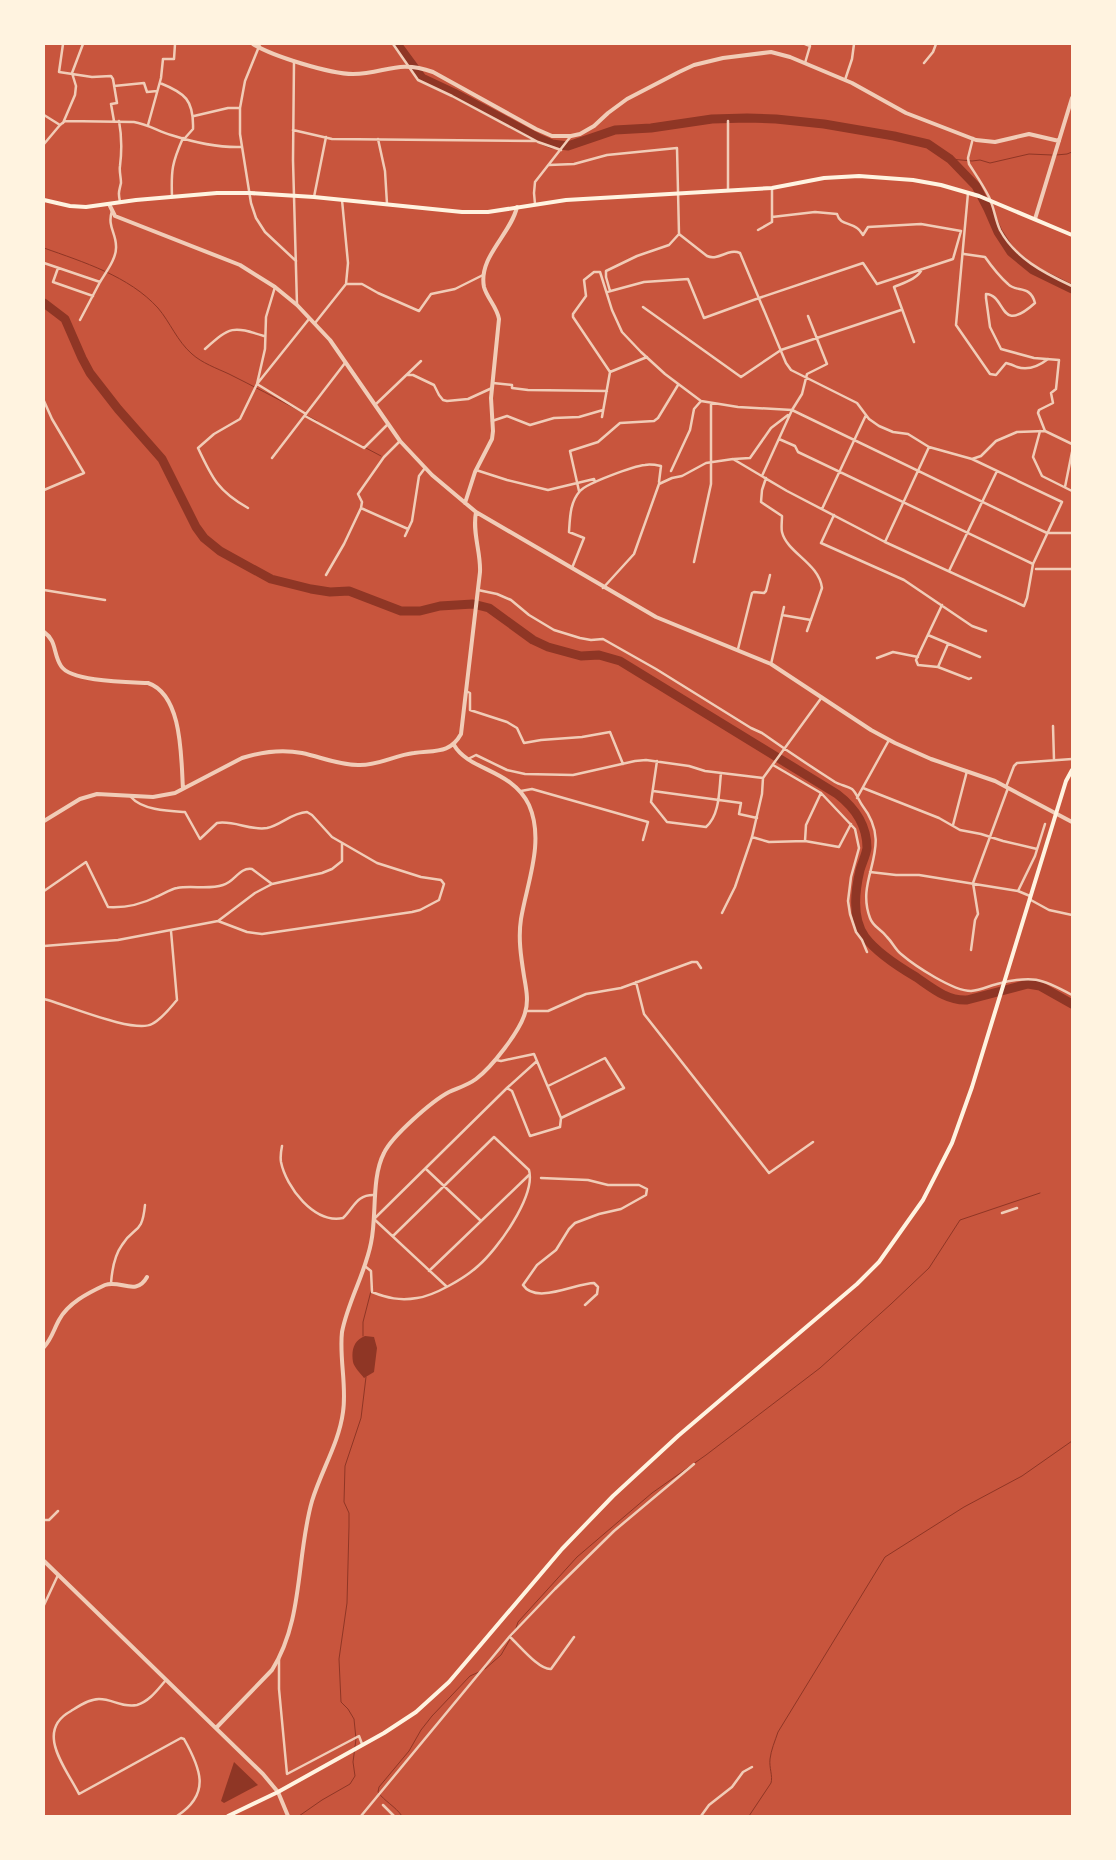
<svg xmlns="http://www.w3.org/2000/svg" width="1116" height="1860" font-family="'Source Sans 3',sans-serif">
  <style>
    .water { fill: #8f3625 }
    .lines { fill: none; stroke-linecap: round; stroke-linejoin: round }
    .stream { stroke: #8f3625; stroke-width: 1 }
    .river { stroke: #8f3625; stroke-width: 9 }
    .minor { stroke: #f1ccb7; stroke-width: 2.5 }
    .tertiary { stroke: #f1ccb7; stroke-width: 4 }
    .secondary { stroke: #fff3e0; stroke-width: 4 }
  </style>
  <rect width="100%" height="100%" fill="#c8553d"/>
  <path class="water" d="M 365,1336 L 374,1337 L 377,1348 L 374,1372 L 364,1378 C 361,1374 354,1367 353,1362 C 351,1350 354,1340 365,1336 Z
    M 234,1762 L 258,1785 L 224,1803 L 221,1801 Z"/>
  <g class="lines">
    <path class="stream" d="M 1056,155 L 1067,154 L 1072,152
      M 950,159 L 972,161 L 980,160 L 990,163 L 1029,154 L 1052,155
      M 44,248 C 83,262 129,276 158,308 C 170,322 177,341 192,354 C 202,363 216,368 229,374 C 253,386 276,398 300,411
      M 305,415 L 317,421
      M 364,447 L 381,456
      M 363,1336 L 363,1322 L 371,1291
      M 516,1628 L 518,1622 L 577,1557 L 652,1493 L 706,1455 L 820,1368 L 891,1304 L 929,1268 L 960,1220 L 1040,1193
      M 485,1669 L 501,1655 L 513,1634
      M 299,1816 L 322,1800 L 350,1784 L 355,1776 L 353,1762 L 356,1739 L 354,1719 L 348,1709 L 341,1702 L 339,1659 L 347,1603 L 349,1526 L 349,1513 L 344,1502 L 345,1466 L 361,1418 L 366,1377
      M 402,1816 C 395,1806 384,1801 378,1792 L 379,1787 L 409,1751 L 421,1730 L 432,1716 L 470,1676 L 479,1672
      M 749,1816 L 771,1783 C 773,1776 769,1768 770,1759 C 771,1750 775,1741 778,1732 L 885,1557 L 964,1507 L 1022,1476 L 1072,1441"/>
    <path class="river" d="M 397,44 L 422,78 L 454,93 L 540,139 L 552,144 L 568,146 L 615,130 L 651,128 L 712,119 L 747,118 L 776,119 L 824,124 L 894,136 L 928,144 L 950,159 L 976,186 L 988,209 L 998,232 L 1011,252 L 1033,270 L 1072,289
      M 44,303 L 65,319 L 82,358 L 90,373 L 118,409 L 162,459 L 196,527 L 204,538 L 220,551 L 271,579 L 311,589 L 330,592 L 349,591 L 401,611 L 420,611 L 440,606 L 473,604 L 489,608 L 533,640 L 548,647 L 581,656 L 599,655 L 620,661 L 837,794 C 854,807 867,825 867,848 C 866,855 862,863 860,870 C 855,891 852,919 865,937 C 877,953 899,967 916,977 C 932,988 947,1001 967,1000 L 1028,984 L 1040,986 L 1072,1004"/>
    <path class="minor" d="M 63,44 L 59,72 L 92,77 L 111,76 L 113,79 L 117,103 L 111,104 L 114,121
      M 260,44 L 245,81 L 240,108 L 240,134 L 251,203 L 256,218 L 265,232 L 296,261
      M 393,44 L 418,80 L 452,96 L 538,142 L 561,150
      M 805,44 L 810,46 L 805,63
      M 294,61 L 293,160 L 297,305
      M 924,63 L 933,52 L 936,44
      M 845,80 L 852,59 L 854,44
      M 160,83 C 185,93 194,100 193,129 L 185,138
      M 114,86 L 144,83 L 147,92 L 157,91
      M 44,115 L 60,125
      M 194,116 L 228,108 L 240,108
      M 119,121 C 122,137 122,150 120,166 C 119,171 121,177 121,183 C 119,192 118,192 120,202
      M 728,121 L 728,190
      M 63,123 L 75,95 L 76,86 L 72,73 L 83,44
      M 148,125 L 161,78 L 163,59 L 174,59 L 175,44
      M 293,130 L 332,139 L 535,141
      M 973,138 L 968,158 L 969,164 C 976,175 983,185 989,197 C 994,207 995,219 1000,230 C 1015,258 1044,273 1072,286
      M 378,139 L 385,171 L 387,204
      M 44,144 L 60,125 L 65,121 L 134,122 C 147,124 158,131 171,135 C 193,142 219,148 242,147
      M 549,165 L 574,164 L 607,155 L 677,148 L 679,234 L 707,256 C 719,261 728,248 740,253 L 786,363 L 791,370 L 857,403 L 869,419 L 879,426 L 893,432 L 908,434 L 929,447 L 972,459 L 1062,502 L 1033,564 L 1027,598 L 1024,606 L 885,542 L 787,491 L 733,459 L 706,463 L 682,476 L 672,478 L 659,484 L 634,554 L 603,588
      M 968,193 L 956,325 L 990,374 L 996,375 L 1006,363 C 1010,364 1013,365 1017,367 C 1029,371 1039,366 1048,359
      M 172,197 C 171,170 172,163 183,138
      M 314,197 L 326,137
      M 535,204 L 534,193 L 535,182 L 571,136
      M 772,217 L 815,212 L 837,214 C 840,225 849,222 857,228 C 860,230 861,232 863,235 L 868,227 L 921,224 L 961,231
      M 758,230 L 772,222 L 772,189
      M 964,254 L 985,257 C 992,267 999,276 1008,284 C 1016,293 1030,284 1035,303 C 998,336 1007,295 986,294 L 986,298 L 990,327 L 1001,349 L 1034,358 L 1059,360 L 1056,389 L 1051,393 L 1053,403 L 1039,410 L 1038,413 L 1045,431
      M 44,263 L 100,282 L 80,320
      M 58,268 L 53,282 L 93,296
      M 100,282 C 106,272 117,258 116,246 C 116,233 107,226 112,211
      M 346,284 L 362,284 L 378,293 L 419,311 L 431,294 L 455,289 L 483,275
      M 610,291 L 606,277 L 606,271 L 637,256 L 669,245 L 679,234
      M 607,292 L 644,282 L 688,279 L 704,318 L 759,298 L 863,263 L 877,284 L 953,259 L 961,231
      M 643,307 L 741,377 L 781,350 L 901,310
      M 315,323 L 346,284 L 348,263 L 342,200
      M 914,342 L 894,287 C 903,283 918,279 922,269
      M 205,349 C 231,326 232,326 264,336
      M 610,372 L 573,317 L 573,314 L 586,296 L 584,280 L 594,272 L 600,272 L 601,275 L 612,310 L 622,332 L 641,352 L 665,374 L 701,401 L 738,407 L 792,410 L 1047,533 L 1072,533
      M 407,375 L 413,375 L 434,385 L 439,395 L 443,400 L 447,401 L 468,399 L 492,388
      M 493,383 L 512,385 L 512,388 L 528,390 L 607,391
      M 44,401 L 52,419 L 84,473 L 44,490
      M 375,405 L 421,361
      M 306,414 L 257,384 L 309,319
      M 305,416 L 364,448 L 388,424
      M 602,417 L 610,372 L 647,357
      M 492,421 L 507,416 L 530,425 L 554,418 L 579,417 L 603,410
      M 1040,431 L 1033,457 L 1042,476 L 1072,491
      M 779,439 L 795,446 L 798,452 L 1033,564
      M 272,458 L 345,363
      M 734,459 L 750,458 L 771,428 L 788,415
      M 972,459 L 981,456 L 996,441 L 1017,432 L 1045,431 L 1072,444
      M 476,470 L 507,480 L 548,490 L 594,479 L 595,482
      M 671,471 L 690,430 L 694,409 L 701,401
      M 762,476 L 792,410 L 802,394 L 807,374 L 827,364 L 808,316
      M 766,478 L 762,490 L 761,502 L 782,516 C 782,521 781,528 782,532 C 787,553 819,563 822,588 L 807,631
      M 1065,487 L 1072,452
      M 579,491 L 570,451 L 598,442 L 620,423 L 654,421 L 658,418 L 678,385
      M 248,508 C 218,491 212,478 198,448 L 214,434 L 240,419 L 257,384 L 265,349 L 266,317 L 275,287
      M 361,508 L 408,529
      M 822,509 L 866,415
      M 834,515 L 821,543 L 904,580 L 972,626 L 986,631
      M 405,536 L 412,521 L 419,476 L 425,468
      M 885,542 L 929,447
      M 694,562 L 711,484 L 711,403
      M 572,568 L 584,538 L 569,532 C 570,517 570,502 580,491 C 587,483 634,466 645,465 C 650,464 656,465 661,466 L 659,482
      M 1036,569 L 1072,569
      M 949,571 L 997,471
      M 326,575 L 344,544 L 361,508 L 362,502 L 358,494 L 384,457 L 400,441
      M 44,590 L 105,600
      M 478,590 L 497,594 L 511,600 L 529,615 L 554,630 L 580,638 L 591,640 L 603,639 L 656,669 L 751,728 L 762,733 C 786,750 810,766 835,782 C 840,785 847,786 852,789 C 856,792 859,801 862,805 C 896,849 854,876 870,918 C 873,927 881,929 887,937 C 893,943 895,949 901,954 C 915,966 953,991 971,991 C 980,990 989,986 997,984 C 1032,975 1041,978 1072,995
      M 942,605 L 916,660 L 918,665 L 938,667 L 969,679 L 971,678
      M 782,615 L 811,620
      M 928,635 L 980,657
      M 738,649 L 752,593 L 754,592 L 764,593 L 766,591 L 770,575
      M 877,658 L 893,652 L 918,657
      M 771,664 L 784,607
      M 938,667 L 948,644
      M 466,691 L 470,693 L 470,710 L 507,722 L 517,728 L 524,743 L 541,740 L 582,737 L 610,732 L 623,764
      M 1053,726 L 1054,760
      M 468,759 L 476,755 L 507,770 L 525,774 L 573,775 L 635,761 L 646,760 L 689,766 L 705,771 L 763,778
      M 657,761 L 651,802 L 667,822 L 706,827 C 720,815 719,790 721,773
      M 773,765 L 821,793 L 855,829 L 859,848 L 851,877 L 848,901 L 850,914 L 856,932 L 862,940 L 867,952
      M 1006,787 L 1014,766 L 1017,763 L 1072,759
      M 863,788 L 939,818 L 960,830 L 981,834 L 1003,841 L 1037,849
      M 521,791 L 532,789 L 648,822 L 643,840
      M 653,791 L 741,803 L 739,814 L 757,818
      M 131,797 C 142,810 168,811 185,812 L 200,839 L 217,823 C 234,820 250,831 267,828 C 281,825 291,813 307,812 L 312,815 L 332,837 L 377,863 L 421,877 L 441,880 L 444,884 L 439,900 L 420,910 L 412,912 L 262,934 L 247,932 L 218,921
      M 857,798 L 889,740
      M 953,825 L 967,771
      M 752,837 L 769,842 L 805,841 L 839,847 L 851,824
      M 805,841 L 806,825 L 821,793
      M 870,872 L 896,875 L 919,875 L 1018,891 L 1030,896
      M 44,891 L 86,862 L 108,907 C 126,908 140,905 156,897 C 163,894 171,889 177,888 C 192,885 208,890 223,885 C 235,882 239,867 252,869 L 272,884
      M 1018,891 L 1035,856 L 1045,824
      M 1029,899 L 1049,910 L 1072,915
      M 722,913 L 735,887 L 752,837 L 762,794 L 763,778 L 822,697
      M 44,946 L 118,940 L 218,921 L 255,893 L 272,884 L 322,873 L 332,869 L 342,861 L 342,843
      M 971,950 L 975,920 L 978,914 L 973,883 L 1008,788
      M 636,982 L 644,1014 L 769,1173 L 813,1142
      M 44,999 C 65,1004 134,1034 152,1024 C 162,1019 170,1008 177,1000 L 171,931
      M 526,1011 L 548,1011 L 586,994 L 621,988 L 692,962 L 697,962 L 701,968
      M 496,1060 L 501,1061 L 534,1054 L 561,1118 L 560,1127 L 530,1136 L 512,1091 L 507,1088
      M 548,1086 L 605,1058 L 624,1088 L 561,1118
      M 282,1146 C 281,1151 280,1156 281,1162 C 286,1187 314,1224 343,1218 C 354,1208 356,1194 375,1195
      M 426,1169 L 481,1221
      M 541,1178 L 588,1180 L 608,1185 L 639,1185 L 647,1189 L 646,1195 L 621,1209 L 599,1214 L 575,1223 L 569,1229 L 556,1250 L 537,1265 L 523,1285 C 536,1305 576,1283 594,1283 L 598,1287 L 597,1294 L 585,1305
      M 1002,1213 L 1017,1208
      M 366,1267 L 371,1271 L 372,1292 C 387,1298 400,1301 417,1298 C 434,1296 465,1278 478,1266 C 497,1250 536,1196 529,1170 L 494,1137 L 393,1236
      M 429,1271 L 529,1175
      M 111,1283 C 112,1270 114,1256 122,1245 C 134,1225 142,1236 145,1205
      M 446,1286 L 374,1219 L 507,1088 L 537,1061
      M 44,1520 L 49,1520 L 58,1511
      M 44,1605 L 58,1575
      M 510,1637 C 520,1646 539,1670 551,1669 L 574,1637
      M 279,1659 L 279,1689 L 287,1774 L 359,1736 L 362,1744
      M 166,1680 C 158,1689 150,1701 137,1705 C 122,1708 113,1699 99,1699 C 89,1699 79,1706 71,1711 C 34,1731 66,1768 79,1794 L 181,1738 L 184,1739 C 201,1769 211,1794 177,1816
      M 383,1805 L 394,1816
      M 361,1816 L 510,1636 L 555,1589 L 614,1531 L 694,1464
      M 701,1816 L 709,1805 L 732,1787 L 743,1772 L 752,1767"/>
    <path class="tertiary" d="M 253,44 C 272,56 330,74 353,74 C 385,74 397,59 433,72 L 536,129 L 552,136 L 571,136 L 580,134 L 594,126 L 608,113 L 627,99 L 679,72 L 694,65 L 723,58 L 771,52 L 790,57 L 852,83 L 906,113 L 976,140 L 995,142 L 1029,134 L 1059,141
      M 109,204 L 115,216 L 240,265 L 275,287 L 297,305 L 330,340 L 400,441 L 432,475 L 476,512 L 656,617 L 771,664 L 871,730 L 895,743 L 931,759 L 995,781 L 1072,822
      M 1035,219 L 1072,98
      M 465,503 L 475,472 L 492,439 L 493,431 L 491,398 L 499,319 C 497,307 487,298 484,287 C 478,257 511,234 517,207
      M 44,632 C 57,641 53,654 61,666 C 71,682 129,682 148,683 C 183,695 181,759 183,789
      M 44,821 L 80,799 L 97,794 L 153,797 L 175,793 L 242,758 C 261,752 282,749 302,753 C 321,757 338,765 358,765 C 378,766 395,755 414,753 C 435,750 450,754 461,734 L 480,572 C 481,552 472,533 476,512
      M 44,1347 C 51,1340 54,1329 59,1320 C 68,1303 88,1293 105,1285 C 120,1279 136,1297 147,1277
      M 44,1561 L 263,1774 L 278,1792 L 288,1816
      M 216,1728 L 272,1670 C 304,1619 296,1557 312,1501 C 321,1471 339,1443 343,1412 C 347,1386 339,1358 342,1332 C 348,1301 365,1274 371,1243 C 377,1216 371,1178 384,1153 C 392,1136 432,1101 449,1092 C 458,1088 468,1085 476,1079 C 492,1067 520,1031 525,1013 C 529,1001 526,988 524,976 C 521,957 518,938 521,919 C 527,883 545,841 529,805 C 512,769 469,771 454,745"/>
    <path class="secondary" d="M 44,200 L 70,206 L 86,207 L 136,200 L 217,193 L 250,193 L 314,197 L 462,212 L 488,212 L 566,200 L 772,188 L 824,178 L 859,176 L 913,180 L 941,185 L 979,196 L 1072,235
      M 228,1816 L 278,1792 L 384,1733 L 416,1712 L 449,1682 L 562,1549 L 613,1496 L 678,1436 L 857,1284 L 879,1262 L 923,1200 L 952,1143 L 972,1087 L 1066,781 L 1072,770"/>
  </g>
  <rect width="1116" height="1860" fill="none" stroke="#fff3e0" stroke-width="90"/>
</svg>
